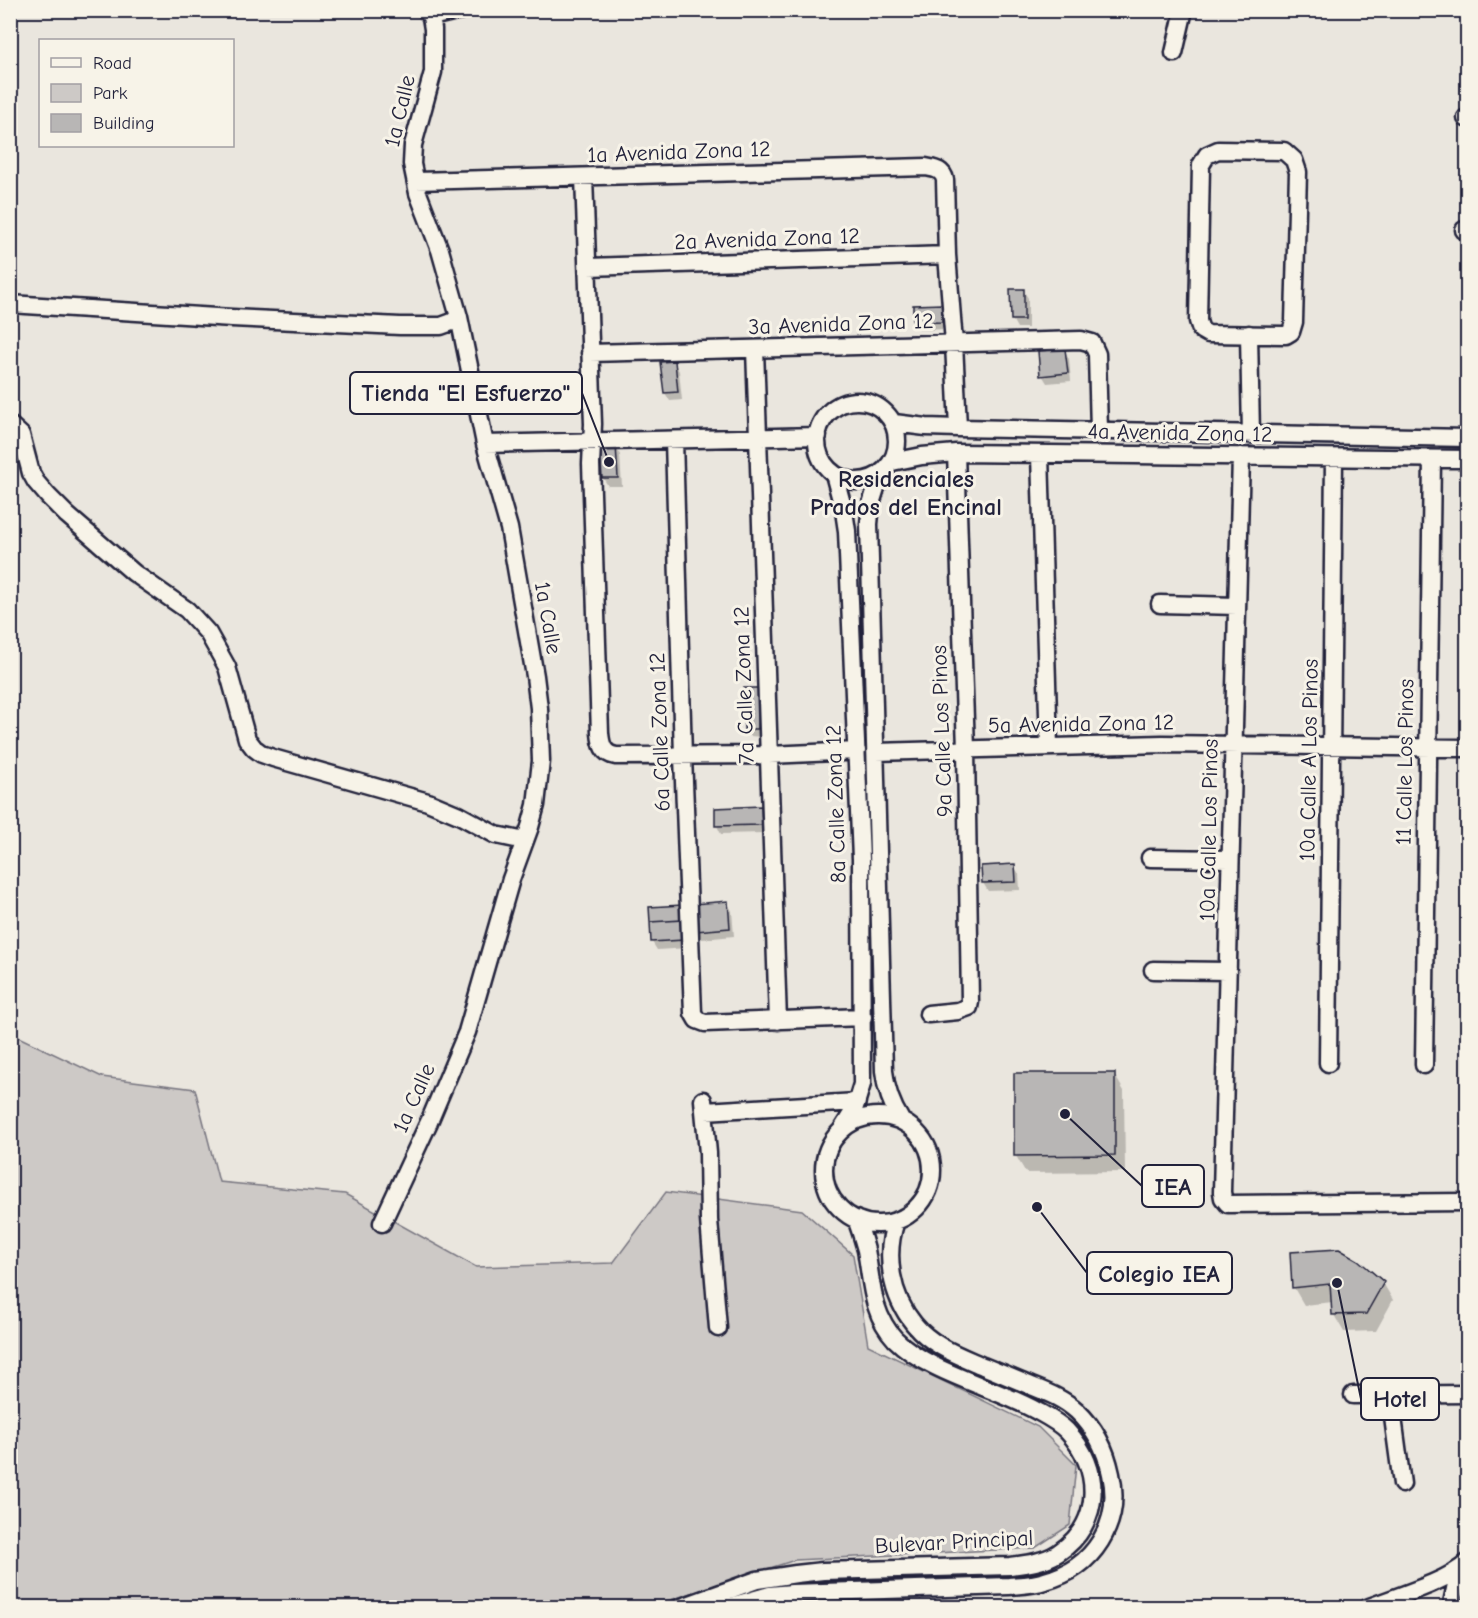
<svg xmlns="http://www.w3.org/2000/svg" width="1478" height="1618" font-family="'Comic Neue',sans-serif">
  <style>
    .green { fill: #cdc9c6; stroke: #787680; stroke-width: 1.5 }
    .shadow { fill: #0003 }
    .building { fill: #b8b6b5; stroke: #22223b; stroke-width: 1.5 }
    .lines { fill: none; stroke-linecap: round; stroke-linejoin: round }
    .street-casing { stroke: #22223b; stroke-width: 21 }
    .street { stroke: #f7f3e8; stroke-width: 16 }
    .labels { text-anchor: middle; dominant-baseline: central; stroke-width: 6; stroke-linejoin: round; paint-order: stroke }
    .street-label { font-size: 22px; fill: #22223b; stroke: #f7f3e8 }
    .neighbourhood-label { font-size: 24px; font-weight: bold; fill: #22223b; stroke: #f7f3e8 }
    .leader { fill: none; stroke: #22223b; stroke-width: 2 }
    .callout-dot { fill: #22223b; stroke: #f7f3e8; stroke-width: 2 }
    .callout { fill: #f7f3e8; stroke: #22223b; stroke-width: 2 }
    .callout-label { font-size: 24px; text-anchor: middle; font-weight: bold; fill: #22223b }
  </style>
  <rect width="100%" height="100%" fill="#eae6de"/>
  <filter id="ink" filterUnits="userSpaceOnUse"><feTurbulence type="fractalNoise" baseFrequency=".0167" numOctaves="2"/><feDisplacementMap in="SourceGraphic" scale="12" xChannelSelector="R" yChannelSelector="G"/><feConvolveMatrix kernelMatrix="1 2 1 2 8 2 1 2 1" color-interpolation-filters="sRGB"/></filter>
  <g filter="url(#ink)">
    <path class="green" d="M 10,1033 L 102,1077 L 195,1089 L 219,1182 L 345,1194 L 476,1267 L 613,1263 L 666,1192 L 802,1210 L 853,1255 L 868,1345 L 1038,1427 L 1076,1465 L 1070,1525 L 1035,1548 L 795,1560 L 648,1607 L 11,1607 Z"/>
    <path class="shadow" d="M 1023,290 L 1028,298 L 1028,328 L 1017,328 L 1012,319 Z
      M 941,305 L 946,313 L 946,329 L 920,330 L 915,322 Z
      M 1065,351 L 1069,359 L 1071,381 L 1047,383 L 1042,375 Z
      M 674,362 L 679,371 L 682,400 L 670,401 L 665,393 Z
      M 602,447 L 616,447 L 620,455 L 622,486 L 608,486 L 603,478 Z
      M 758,689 L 762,737 L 750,736 L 745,728 Z
      M 760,808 L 765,816 L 765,833 L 721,834 L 717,826 Z
      M 1014,866 L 1019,874 L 1020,890 L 988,891 L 983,883 Z
      M 727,902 L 732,911 L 734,936 L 702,939 L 697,930 Z
      M 681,906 L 688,948 L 657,950 L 652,942 Z
      M 1114,1074 L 1124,1091 L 1125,1172 L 1026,1173 L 1016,1156 Z
      M 1291,1253 L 1383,1283 L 1393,1300 L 1376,1331 L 1344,1332 L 1334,1315 L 1333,1302 L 1304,1305 L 1294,1288 Z"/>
    <path class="building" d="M 1010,289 L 1024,289 L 1024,320 L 1011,320 Z
      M 942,304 L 942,322 L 913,323 L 913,305 Z
      M 1065,349 L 1068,373 L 1040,376 L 1038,351 Z
      M 675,361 L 678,392 L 664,393 L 660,362 Z
      M 616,445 L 618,478 L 602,478 L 600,446 Z
      M 744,688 L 759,688 L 758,729 L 744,729 Z
      M 761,806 L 762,825 L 715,826 L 715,808 Z
      M 1015,864 L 1016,882 L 982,883 L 981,866 Z
      M 728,901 L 730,928 L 696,931 L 694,904 Z
      M 682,905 L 682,920 L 650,922 L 649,907 Z
      M 682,920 L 684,940 L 651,942 L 650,922 Z
      M 1014,1073 L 1115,1073 L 1115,1155 L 1014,1156 Z
      M 1339,1249 L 1358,1260 L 1384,1282 L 1366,1314 L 1332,1315 L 1330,1284 L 1292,1288 L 1290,1252 Z"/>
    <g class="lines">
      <defs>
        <path id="street" d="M 431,17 L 461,10
          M 1174,53 L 1184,10
          M 1466,118 L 1468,118
          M 1218,150 L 1284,151 L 1294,160 L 1298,172 L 1294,322 L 1291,332 L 1286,335 L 1208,334 L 1201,330 L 1198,321 L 1201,165 L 1207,155 Z
          M 584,177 L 593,424 L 591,464 L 600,733 C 601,744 603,754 616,756 L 769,755 L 857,751
          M 416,181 L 926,167 C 936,169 943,170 945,180 L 947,255 L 954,343 L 958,428
          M 1464,230 L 1468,230
          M 588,267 L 947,255
          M 10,304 L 232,318 L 400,326 L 441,326 L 452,322 L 459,317
          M 1249,334 L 1251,435
          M 755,349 L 778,1021
          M 590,353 L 1081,340 L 1092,343 L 1097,354 L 1099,431
          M817 441a40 40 0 1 1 80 0a40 40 0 1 1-80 0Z
          M 894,423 L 926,427 L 958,428 L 1468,438
          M 10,425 L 21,435 L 31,473 L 36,482 L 48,496 L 67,515 L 134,573 L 187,610 L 208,633 L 227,667 L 247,739 L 254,748 L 262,754 L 273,758 L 428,802 L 459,815 L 496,835 L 525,841
          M 674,440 L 683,756 L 693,1013 L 697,1020 L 705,1023 L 863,1017
          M 485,444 L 818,436
          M 1040,455 L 1049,747
          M 1241,456 L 1222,1192 L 1223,1198 L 1228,1204 L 1468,1202
          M 892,462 L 922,456 L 956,453 L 1468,459
          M 834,474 L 844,511 L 847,531 L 861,859 L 862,1084 L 854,1110 L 842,1129
          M 880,475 L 871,504 L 869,524 L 884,1071 C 886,1090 891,1104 901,1120
          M 1160,604 L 1237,606
          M 876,752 L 1162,744 L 1468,748
          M 1150,858 L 1230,859
          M 1153,970 L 1228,971
          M 928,1014 L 958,1011 L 969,1007 L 970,1002 L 966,749 L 956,453
          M 1328,1063 L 1334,458
          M 1424,1065 L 1432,459
          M 703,1100 L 708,1153 L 709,1220 L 718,1328
          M 705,1111 L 857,1102
          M824 1170a54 54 0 1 1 108 0a54 54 0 1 1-108 0Z
          M 382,1223 L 429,1122 L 467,1032 L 511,879 L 530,827 L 536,805 L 541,761 L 539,708 L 535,676 L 509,528 L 485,444 L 459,317 L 440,250 L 418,193 L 412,164 L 413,145 L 433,72 L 433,29 L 431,17 L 426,10
          M 1353,1395 L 1468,1394
          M 1390,1395 L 1402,1484
          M 679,1608 L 757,1580 L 796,1574 L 823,1571 L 1010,1566 C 1026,1564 1044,1562 1058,1553 C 1103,1523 1102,1468 1067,1431 C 1058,1422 1048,1417 1037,1411 C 994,1387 929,1373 895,1339 C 871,1313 872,1282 866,1250 C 863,1239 860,1229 856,1219
          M 724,1608 L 770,1595 L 792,1593 L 1009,1586 C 1021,1585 1033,1585 1045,1581 C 1094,1568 1122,1523 1111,1474 C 1106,1450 1095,1428 1077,1411 C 1063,1398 1046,1392 1029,1385 C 1014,1379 998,1372 983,1366 C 958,1355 932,1346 914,1324 C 891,1296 884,1255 896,1221
          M 1367,1608 C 1395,1597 1447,1582 1468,1562
          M 1451,1608 L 1459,1570"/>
      </defs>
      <use href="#street" class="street-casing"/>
      <use href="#street" class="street"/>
    </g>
  </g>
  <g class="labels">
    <g class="street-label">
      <text transform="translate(400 111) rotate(-77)">1a Calle</text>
      <text transform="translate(679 152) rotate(-2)">1a Avenida Zona 12</text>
      <text transform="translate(767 239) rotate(-2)">2a Avenida Zona 12</text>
      <text transform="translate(841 324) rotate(-2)">3a Avenida Zona 12</text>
      <text transform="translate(1180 433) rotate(1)">4a Avenida Zona 12</text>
      <text transform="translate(548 618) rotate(80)">1a Calle</text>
      <text transform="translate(744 685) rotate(-92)">7a Calle Zona 12</text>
      <text transform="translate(1081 724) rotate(-1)">5a Avenida Zona 12</text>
      <text transform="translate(942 731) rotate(-92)">9a Calle Los Pinos</text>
      <text transform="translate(660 732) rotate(-92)">6a Calle Zona 12</text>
      <text transform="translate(1309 760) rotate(-89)">10a Calle A Los Pinos</text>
      <text transform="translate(1405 762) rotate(-89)">11 Calle Los Pinos</text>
      <text transform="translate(836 804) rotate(-92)">8a Calle Zona 12</text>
      <text transform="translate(1209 830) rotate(-89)">10a Calle Los Pinos</text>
      <text transform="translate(414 1098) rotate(-66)">1a Calle</text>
      <text transform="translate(954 1542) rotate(-3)">Bulevar Principal</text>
    </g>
    <g class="neighbourhood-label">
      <text x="906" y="479">Residenciales<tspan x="906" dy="28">Prados del Encinal</tspan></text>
    </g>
  </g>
  <path class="leader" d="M609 462L582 393M1065 1114L1142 1186M1037 1207L1087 1273M1337 1283L1361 1399"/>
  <g class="callout-dot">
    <circle cx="609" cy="462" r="6"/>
    <circle cx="1065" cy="1114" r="6"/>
    <circle cx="1037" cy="1207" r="6"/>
    <circle cx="1337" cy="1283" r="6"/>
  </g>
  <g class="callout">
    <rect x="350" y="372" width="232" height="42" rx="6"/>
    <rect x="1142" y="1165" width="62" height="42" rx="6"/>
    <rect x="1087" y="1252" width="145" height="42" rx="6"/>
    <rect x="1361" y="1378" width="78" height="42" rx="6"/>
  </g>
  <g class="callout-label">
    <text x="466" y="401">Tienda "El Esfuerzo"</text>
    <text x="1173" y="1195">IEA</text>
    <text x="1159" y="1282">Colegio IEA</text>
    <text x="1400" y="1407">Hotel</text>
  </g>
  <rect width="1478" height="1618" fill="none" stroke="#f7f3e8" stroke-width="36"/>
  <rect x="18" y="18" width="1442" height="1582" fill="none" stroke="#22223b" stroke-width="2" filter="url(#ink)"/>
  <rect x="39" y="39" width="195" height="108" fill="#f7f3e8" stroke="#a29fa3" stroke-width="1.5"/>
  <rect x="51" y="58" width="30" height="9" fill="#f7f3e8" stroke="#a29fa3" stroke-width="1.5"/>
  <text x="93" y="69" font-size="18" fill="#22223b">Road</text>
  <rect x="51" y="84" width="30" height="18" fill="#cdc9c6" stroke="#a29fa3" stroke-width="1.5"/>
  <text x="93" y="99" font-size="18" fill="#22223b">Park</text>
  <rect x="51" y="114" width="30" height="18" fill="#b8b6b5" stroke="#a29fa3" stroke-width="1.5"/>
  <text x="93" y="129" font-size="18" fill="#22223b">Building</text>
</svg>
